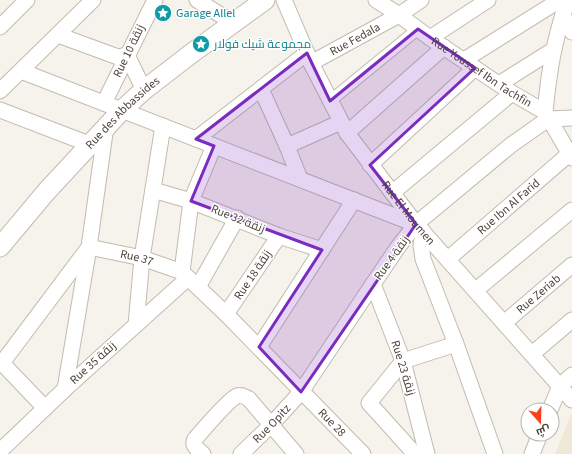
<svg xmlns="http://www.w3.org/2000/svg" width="572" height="454" font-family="'Source Sans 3',Cairo,sans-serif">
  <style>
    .education { fill: #efe8d6 }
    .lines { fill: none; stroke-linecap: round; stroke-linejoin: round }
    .pedestrian-casing { stroke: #c2bbae; stroke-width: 13 }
    .minor-casing { stroke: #c2bbae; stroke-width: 17 }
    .tertiary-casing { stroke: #c2bbae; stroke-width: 21 }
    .pedestrian { stroke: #fff; stroke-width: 11 }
    .minor { stroke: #fff; stroke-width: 15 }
    .tertiary { stroke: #fff; stroke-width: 19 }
    .marked { fill: #7b2cbf; fill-opacity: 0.2; stroke: #7b2cbf; stroke-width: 3; stroke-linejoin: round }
    .labels { text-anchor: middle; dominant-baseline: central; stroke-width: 3; stroke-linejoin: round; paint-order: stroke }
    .culture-label { font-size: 12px; fill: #0d838f; stroke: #fff; text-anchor: start }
    .street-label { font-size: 12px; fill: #4b4439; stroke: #fff }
  </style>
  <rect width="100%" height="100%" fill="#f6f3ec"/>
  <path class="education" d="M 572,412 L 572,454 L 555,454 Z"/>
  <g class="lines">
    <defs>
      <path id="pedestrian" d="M 330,101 L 418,29"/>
      <g id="minor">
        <path d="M 197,0 L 233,23"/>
        <path id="s1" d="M 284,0 L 311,63 L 347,133 L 416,224 L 572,400"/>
        <path id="s2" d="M 376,0 L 399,15 L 430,38 L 512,93 L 545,112 L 572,158"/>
        <path d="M 563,15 L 572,32"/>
        <path d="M 0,27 L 27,0"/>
        <path d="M 58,35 L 118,57 L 127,55"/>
        <path d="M 430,38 L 488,0"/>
        <path d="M 127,55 L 144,90"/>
        <path d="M 464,60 L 560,0"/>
        <path id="s3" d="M 311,63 L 399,15 L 421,0"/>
        <path d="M 21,71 L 415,224"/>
        <path d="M 499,84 L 553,50"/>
        <path d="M 261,89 L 287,146 L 300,179"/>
        <path d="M 0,91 L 93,0"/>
        <path d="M 104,103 L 155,0"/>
        <path d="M 0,110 L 89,144"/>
        <path d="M 545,112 C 549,72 554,38 568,0"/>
        <path d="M 347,133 L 444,47"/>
        <path d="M 196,139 L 307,53"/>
        <path d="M 287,146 L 341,122"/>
        <path d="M 370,165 L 475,68"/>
        <path d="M 153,190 L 191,201 L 279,236 L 322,250"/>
        <path d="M 392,193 L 512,93"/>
        <path d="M 423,231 L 421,245 L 423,259 L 456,344 L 495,454"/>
        <path id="s4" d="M 448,259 L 569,154"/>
        <path d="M 182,272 L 191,201 L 214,146"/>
        <path d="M 373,284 L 403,361 L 427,454"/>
        <path d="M 198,287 L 237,218"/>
        <path d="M 476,290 L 572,210"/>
        <path d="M 226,314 L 279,236"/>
        <path id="s5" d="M 504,323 L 572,265"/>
        <path d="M 136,325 L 142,258 L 163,126"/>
        <path d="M 259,347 L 354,200"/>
        <path d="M 532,354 L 572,320"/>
        <path d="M 0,361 L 45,408"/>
        <path d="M 403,361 L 369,403 L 415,454"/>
        <path d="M 403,361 L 456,344"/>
        <path id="s6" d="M 2,363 L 89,247 L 142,258 L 182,272 L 226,314 L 363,454"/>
        <path d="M 65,389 L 89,247 L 106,126"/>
        <path d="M 550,410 L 560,386 L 572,375"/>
        <path d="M 0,451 L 65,389 L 188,278"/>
        <path d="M 203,454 C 198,449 191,446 195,439 C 202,431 229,399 237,396 C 242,394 245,397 249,399 L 296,454"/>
        <path id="s7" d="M 241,454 L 271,425 L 301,392 L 373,284 L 398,247 L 416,224 L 511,145 L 548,119 L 572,118"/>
        <path d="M 532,454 L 540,434"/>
      </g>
      <g id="tertiary">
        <path id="s8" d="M 0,247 L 46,192 L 122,110 L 144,90 L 192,53 L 265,0"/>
      </g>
    </defs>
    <use href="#pedestrian" class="pedestrian-casing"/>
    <use href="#minor" class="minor-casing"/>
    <use href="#tertiary" class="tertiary-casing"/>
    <use href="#pedestrian" class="pedestrian"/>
    <use href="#minor" class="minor"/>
    <use href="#tertiary" class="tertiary"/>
  </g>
  <path class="marked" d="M 418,29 L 475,68 L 370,165 L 416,224 L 301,392 L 259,347 L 322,250 L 191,201 L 214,146 L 196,139 L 307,53 L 330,101 Z"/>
  <defs>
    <symbol id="sight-disc" viewBox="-11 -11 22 22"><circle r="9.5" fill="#0f9aa8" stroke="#fff"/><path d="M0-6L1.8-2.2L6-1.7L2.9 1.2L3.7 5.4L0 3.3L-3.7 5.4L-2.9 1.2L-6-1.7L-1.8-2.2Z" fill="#fff"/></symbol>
  </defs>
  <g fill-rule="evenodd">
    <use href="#sight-disc" x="153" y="3" width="20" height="20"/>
    <use href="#sight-disc" x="191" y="34" width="20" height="20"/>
  </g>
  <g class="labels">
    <g class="culture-label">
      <text x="176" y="13">Garage Allel</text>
      <text x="214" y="44">مجموعة شيك فولار</text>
    </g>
    <g class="street-label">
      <text stroke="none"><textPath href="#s3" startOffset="50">Rue Fedala</textPath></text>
      <text transform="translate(129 51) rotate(-64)">Rue 10 زنقة</text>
      <text stroke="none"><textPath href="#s2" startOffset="128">Rue Youssef Ibn Tachfin</textPath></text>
      <text stroke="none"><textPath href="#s8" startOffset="182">Rue des Abbassides</textPath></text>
      <text stroke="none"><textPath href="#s4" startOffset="80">Rue Ibn Al Farid</textPath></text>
      <text stroke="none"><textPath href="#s1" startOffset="248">Rue El Moumen</textPath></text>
      <text transform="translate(238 219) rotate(22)">Rue 32 زنقة</text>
      <text stroke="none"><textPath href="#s6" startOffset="194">Rue 37</textPath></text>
      <text transform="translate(392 258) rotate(-54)">Rue 4 زنقة</text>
      <text transform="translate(253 275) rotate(-56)">Rue 18 زنقة</text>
      <text stroke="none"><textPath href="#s5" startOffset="45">Rue Zeriab</textPath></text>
      <text transform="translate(93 363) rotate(-42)">Rue 35 زنقة</text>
      <text transform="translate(403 368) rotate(73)">Rue 23 زنقة</text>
      <text stroke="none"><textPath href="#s7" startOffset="43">Rue Opitz</textPath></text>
      <text stroke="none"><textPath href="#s6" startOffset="454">Rue 28</textPath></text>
    </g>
  </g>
  <g transform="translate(540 422) rotate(160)"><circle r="19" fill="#ffffff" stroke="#b7b4b0"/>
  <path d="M0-3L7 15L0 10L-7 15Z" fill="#fc3f1d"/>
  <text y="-6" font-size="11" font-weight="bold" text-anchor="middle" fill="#4b4439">ش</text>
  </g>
</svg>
